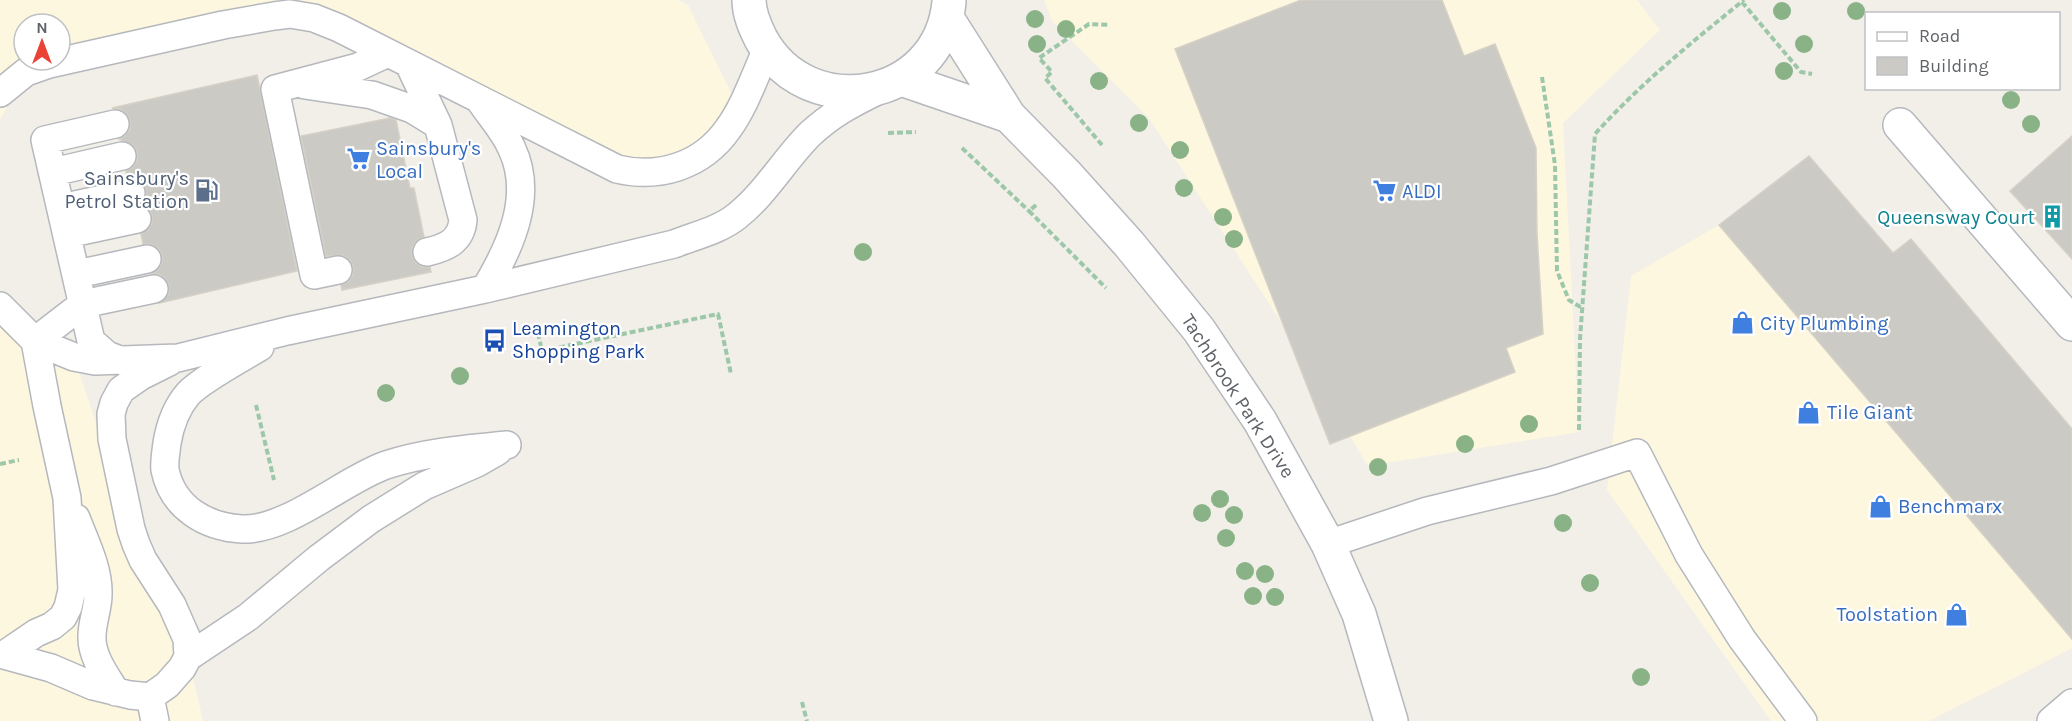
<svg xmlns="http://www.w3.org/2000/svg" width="2072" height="721" font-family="Karla,sans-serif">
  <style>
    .commercial { fill: #fef7e0; fill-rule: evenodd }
    .building { fill: #cccac5; stroke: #d6d1c6; stroke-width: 1.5 }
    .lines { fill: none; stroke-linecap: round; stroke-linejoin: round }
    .service-casing { stroke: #b5b8bc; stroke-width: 30 }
    .minor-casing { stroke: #b5b8bc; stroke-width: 36 }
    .tertiary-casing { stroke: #b5b8bc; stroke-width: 36 }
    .path { stroke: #9cc7a9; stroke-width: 4; stroke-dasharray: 6 3; stroke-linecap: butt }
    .service { stroke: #fff; stroke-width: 27 }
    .minor { stroke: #fff; stroke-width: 33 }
    .tertiary { stroke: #fff; stroke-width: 33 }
    .tree { fill: #89b387 }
    .labels { text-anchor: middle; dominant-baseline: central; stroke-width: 4.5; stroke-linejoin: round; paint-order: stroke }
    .shop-label { font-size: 20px; fill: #366cbe; stroke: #fff; text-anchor: start }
    .service-label { font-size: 20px; fill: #4e5e75; stroke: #fff; text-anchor: end }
    .culture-label { font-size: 20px; fill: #0d838f; stroke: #fff; text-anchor: end }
    .transit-label { font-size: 20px; fill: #164399; stroke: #fff; text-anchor: start }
    .street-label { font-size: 20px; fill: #5f6368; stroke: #fff }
  </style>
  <rect width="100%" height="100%" fill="#f1efe8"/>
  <path class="commercial" d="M 0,0 L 678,0 L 688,5 L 739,109 L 690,162 L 617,169 L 314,18 L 26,72 L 0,120 ZM 24,24 L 60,24 L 60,60 L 24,60 Z
    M 1044,0 L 1637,0 L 1660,30 L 1563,123 L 1579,432 L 1368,466 L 1285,328 L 1148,117 L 1053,22 Z
    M 1719,225 L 2072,639 L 2072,648 L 1929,721 L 1771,721 L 1607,490 L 1631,276 Z
    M 0,306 L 74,357 L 136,544 L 188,657 L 203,721 L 0,721 Z"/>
  <path class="building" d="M 1301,0 L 1442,0 L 1464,56 L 1495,44 L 1536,148 L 1537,234 L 1543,334 L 1506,348 L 1515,372 L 1330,444 L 1175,49 Z
    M 257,75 L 297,271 L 160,303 L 169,294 L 169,286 L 165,278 L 159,274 L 152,274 L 158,270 L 162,263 L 162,255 L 159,249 L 151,244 L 143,244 L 141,234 L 148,230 L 152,223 L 152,215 L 149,209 L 142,204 L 146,197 L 146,189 L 142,182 L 136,178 L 127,178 L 126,171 L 132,168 L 137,161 L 137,152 L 133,145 L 119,139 L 125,136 L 130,129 L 130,120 L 126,113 L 120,109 L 112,108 Z
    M 390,118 L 396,120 L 410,188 L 414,188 L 424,237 L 417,240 L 412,247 L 412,256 L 416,263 L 422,267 L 430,267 L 431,272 L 342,290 L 341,285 L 348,282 L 353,275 L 353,266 L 350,260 L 343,255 L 326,256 L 301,136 Z
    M 2072,136 L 2072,259 L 2010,191 Z
    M 1809,156 L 1893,253 L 1911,239 L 2072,429 L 2072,639 L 1719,225 Z"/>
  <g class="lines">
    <defs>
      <path id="service" d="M 409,64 L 438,125 L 463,220 C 461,242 445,248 427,252
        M 305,85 L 372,95 L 412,109 L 438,125
        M 0,93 L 26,72 L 49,64 L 223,25 L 274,16 L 290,14 L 314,18 L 339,28 L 617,169 C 659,179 702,166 728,129 C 745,106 755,75 767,49
        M 481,102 C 491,117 505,132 512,149 C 534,196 510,248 485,289
        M 115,124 L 45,140 L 91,341 L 107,355 L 122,361
        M 53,172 L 122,156
        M 61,208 L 131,193
        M 67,234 L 137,219
        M 338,270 L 314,275 L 275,89 L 358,67 L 388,53
        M 77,274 L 147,259
        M 0,306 L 35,341 L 74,357 L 95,361 L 178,358 L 287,331 L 485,289 L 674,244 C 694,236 720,230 737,216 C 766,193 784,160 810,134 C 832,114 849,105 875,92
        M 35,341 L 83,304 L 154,289
        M 260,347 C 242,358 202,379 188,394 C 176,408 170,425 167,443 C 166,452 164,462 165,470 C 173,508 206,527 242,529 C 287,531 345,479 386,465 C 425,452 467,449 507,445
        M 76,518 C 85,542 99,568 98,595 C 98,609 92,622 92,636 C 91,656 106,676 116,692
        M 1328,544 L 1427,511 L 1551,481 L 1637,453 L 1689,555 L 1742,639 L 1803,721
        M 4,655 L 51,668 L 93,686 L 130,695 L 150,697 L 167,685 L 182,668 L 188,657 L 187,639 L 172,605 L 143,560 L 136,544 L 131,529 L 112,439 L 111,414 L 114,403 L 121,390 L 141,376 L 169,362
        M 4,655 L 36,633 L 52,626 L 63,617 L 68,607 L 72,590 L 67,498 L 47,406 L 35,341
        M 188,657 L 248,617 L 319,558 L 371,519 L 424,486 L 477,463 L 498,451
        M 150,697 L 155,721
        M 2051,721 L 2072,703"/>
      <path id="minor" d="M 1900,125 L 2072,324"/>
      <path id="tertiary" d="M 749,0 C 749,14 755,27 761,39 C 808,125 940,101 949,2
        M 947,18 L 1009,116 L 1067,175 L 1129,244 L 1199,330 L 1260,421 L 1328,544 L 1359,614 L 1391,721
        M 901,79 L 1009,116"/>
    </defs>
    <use href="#service" class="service-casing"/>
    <use href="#minor" class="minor-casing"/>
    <use href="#tertiary" class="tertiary-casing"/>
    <path class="path" d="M 1742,2 L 1801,72 L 1812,74
      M 1542,77 L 1555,165 L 1557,271 L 1569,300 L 1582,308
      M 888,133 L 916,132
      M 1102,145 L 1045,78 L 1052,72 L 1039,58 L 1089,24 L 1110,25
      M 962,148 L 1029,211
      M 1036,205 L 1029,211 L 1106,288
      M 538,333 L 542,351 L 718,314 L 731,374
      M 256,405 L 274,480
      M 1579,430 L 1580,339 L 1595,134 C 1640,84 1692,42 1744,0
      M 0,464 L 19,460
      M 802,702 L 807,721"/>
    <use href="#service" class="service"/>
    <use href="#minor" class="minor"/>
    <use href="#tertiary" class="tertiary"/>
  </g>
  <g class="tree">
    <circle cx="1782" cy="11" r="9"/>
    <circle cx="1856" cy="11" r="9"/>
    <circle cx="1035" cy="19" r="9"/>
    <circle cx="1066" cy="29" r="9"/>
    <circle cx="1037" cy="44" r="9"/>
    <circle cx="1804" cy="44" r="9"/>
    <circle cx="1784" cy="71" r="9"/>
    <circle cx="1099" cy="81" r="9"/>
    <circle cx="2011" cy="100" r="9"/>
    <circle cx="1139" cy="123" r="9"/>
    <circle cx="2031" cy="124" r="9"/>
    <circle cx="1180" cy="150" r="9"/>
    <circle cx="1184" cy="188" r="9"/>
    <circle cx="1223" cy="217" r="9"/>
    <circle cx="1234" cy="239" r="9"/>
    <circle cx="863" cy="252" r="9"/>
    <circle cx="460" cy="376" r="9"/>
    <circle cx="386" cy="393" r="9"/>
    <circle cx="1529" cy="424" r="9"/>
    <circle cx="1465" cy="444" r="9"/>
    <circle cx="1378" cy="467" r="9"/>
    <circle cx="1220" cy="499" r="9"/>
    <circle cx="1202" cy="513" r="9"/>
    <circle cx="1234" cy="515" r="9"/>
    <circle cx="1563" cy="523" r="9"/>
    <circle cx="1226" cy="538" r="9"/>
    <circle cx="1245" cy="571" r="9"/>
    <circle cx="1265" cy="574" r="9"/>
    <circle cx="1590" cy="583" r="9"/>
    <circle cx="1253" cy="596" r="9"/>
    <circle cx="1275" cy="597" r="9"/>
    <circle cx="1641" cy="677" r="9"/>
  </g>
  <defs>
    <symbol id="supermarket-bare" viewBox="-9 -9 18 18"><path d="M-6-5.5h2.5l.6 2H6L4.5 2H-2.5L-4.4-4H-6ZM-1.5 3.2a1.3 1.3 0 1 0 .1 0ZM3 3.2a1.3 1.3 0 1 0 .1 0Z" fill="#3f7fe0" stroke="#fff" stroke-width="2.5" paint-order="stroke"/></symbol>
    <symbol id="fuel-bare" viewBox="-9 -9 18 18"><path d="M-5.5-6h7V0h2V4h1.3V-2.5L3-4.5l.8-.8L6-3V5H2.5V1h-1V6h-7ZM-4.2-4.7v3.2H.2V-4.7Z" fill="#5c6f8a" stroke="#fff" stroke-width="2.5" paint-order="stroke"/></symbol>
    <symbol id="building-bare" viewBox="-9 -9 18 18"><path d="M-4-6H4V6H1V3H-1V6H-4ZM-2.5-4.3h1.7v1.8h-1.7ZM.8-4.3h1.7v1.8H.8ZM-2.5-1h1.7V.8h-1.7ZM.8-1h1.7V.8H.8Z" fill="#0f9aa8" stroke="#fff" stroke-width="2.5" paint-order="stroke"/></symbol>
    <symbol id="shop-bare" viewBox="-9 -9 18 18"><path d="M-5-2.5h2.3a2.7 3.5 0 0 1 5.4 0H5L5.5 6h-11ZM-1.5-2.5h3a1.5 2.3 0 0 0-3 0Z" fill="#3f7fe0" stroke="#fff" stroke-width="2.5" paint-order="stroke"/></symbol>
    <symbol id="bus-bare" viewBox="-9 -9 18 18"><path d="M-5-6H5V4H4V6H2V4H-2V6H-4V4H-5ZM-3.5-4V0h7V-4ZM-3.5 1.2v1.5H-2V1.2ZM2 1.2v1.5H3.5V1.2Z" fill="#1a4fb4" stroke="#fff" stroke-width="2.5" paint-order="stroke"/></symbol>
  </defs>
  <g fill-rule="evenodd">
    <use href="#supermarket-bare" x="342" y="142" width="33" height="33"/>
    <use href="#fuel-bare" x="190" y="174" width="33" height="33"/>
    <use href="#supermarket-bare" x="1368" y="174" width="33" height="33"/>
    <use href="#building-bare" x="2036" y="200" width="33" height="33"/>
    <use href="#shop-bare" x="1726" y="306" width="33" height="33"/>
    <use href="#bus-bare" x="478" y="324" width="33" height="33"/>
    <use href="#shop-bare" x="1792" y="396" width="33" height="33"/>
    <use href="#shop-bare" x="1864" y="490" width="33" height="33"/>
    <use href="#shop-bare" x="1940" y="598" width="33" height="33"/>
  </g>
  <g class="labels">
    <g class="shop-label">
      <text x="376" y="148">Sainsbury's<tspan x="376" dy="23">Local</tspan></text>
      <text x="1402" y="191">ALDI</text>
      <text x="1760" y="323">City Plumbing</text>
      <text x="1827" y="412">Tile Giant</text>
      <text x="1898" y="506">Benchmarx</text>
      <text x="1938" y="614" text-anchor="end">Toolstation</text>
    </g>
    <g class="service-label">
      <text x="189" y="178">Sainsbury's<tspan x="189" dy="23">Petrol Station</tspan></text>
    </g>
    <g class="culture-label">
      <text x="2035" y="217">Queensway Court</text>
    </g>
    <g class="transit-label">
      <text x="512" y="328">Leamington<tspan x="512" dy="23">Shopping Park</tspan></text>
    </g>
    <g class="street-label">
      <text transform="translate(1238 396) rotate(57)">Tachbrook Park Drive</text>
    </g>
  </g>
  <rect x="1865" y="12" width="195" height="78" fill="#ffffff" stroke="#bfc1c3" stroke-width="1.5"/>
  <rect x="1877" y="32" width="30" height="9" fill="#ffffff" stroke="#bfc1c3" stroke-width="1.5"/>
  <text x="1919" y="42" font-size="18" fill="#5f6368">Road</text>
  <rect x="1877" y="57" width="30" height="18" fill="#cccac5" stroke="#bfc1c3" stroke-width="1.5"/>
  <text x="1919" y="72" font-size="18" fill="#5f6368">Building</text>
  <g transform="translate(42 42)"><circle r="28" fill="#ffffff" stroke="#bfc1c3" stroke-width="1.5"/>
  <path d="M0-4.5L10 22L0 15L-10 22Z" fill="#ea4335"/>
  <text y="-9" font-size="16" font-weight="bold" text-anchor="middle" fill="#5f6368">N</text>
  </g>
</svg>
